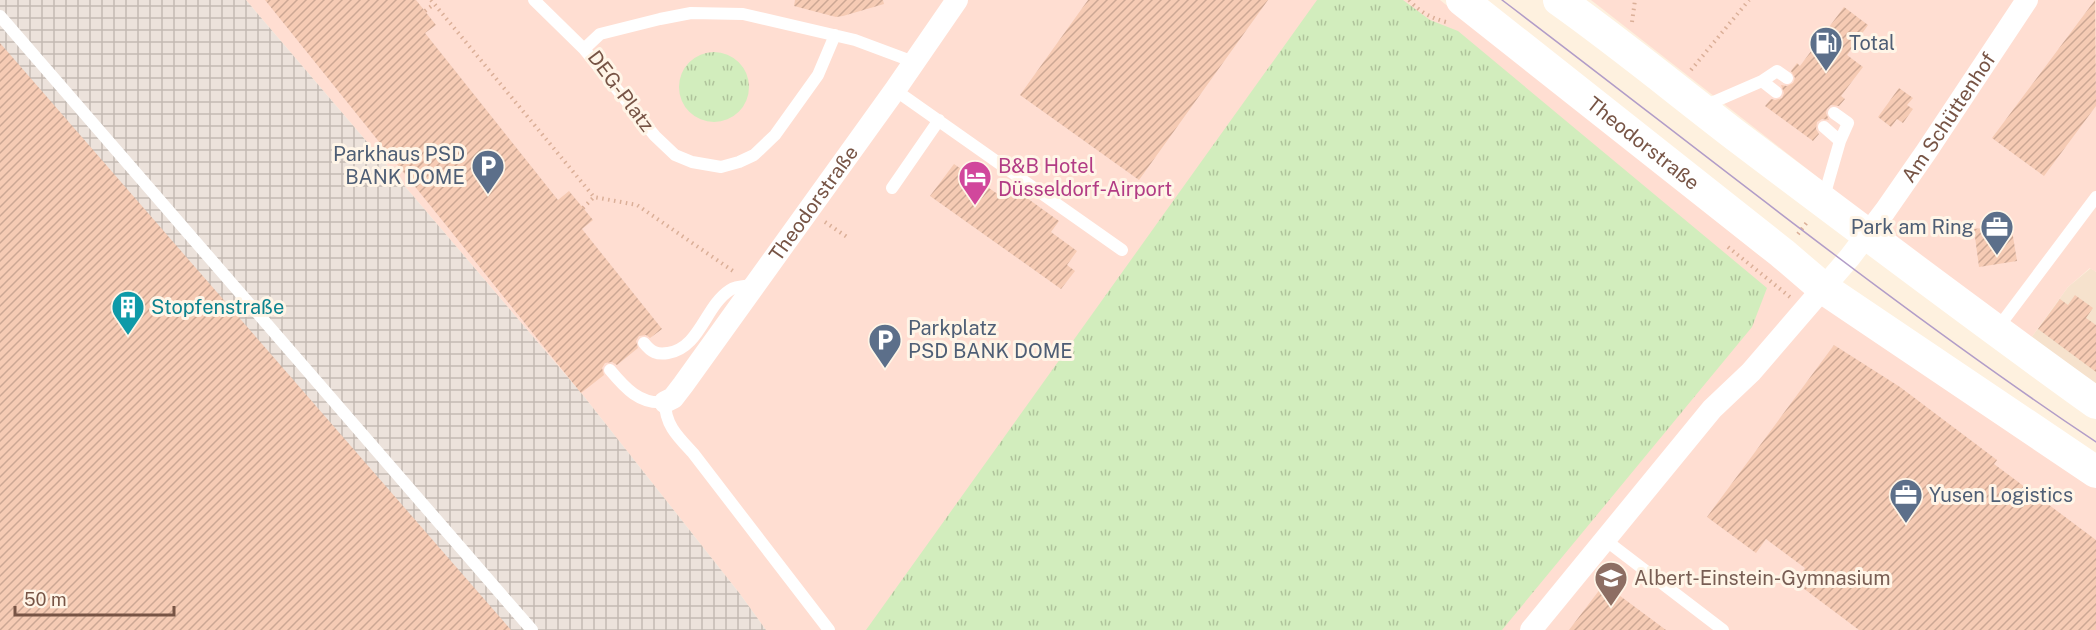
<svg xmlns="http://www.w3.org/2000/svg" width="2096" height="630" font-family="'Public Sans',sans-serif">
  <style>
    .residential { fill: #f6e2cd }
    .commercial { fill: #ffded2 }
    .industrial { fill: url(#industrial-grid) }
    .grass { fill: url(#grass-tufts) }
    .building { fill: url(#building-hatch) }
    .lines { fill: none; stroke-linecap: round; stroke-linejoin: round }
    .path { stroke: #dbaf98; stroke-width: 4; stroke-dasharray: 1.5 4.5; stroke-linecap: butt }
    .lane { stroke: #fff; stroke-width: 12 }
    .street { stroke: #fff; stroke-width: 22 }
    .secondary { stroke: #fff; stroke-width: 32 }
    .tram { stroke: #b29dc8; stroke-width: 1.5 }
    .labels { text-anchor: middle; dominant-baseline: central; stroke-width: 6; stroke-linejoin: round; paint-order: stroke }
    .service-label { font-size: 20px; fill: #4e5e75; stroke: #fff5e7; text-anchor: start }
    .street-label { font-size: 20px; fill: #775445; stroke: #fff5e7 }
    .hotel-label { font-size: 20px; fill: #b23c85; stroke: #fff5e7; text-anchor: start }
    .culture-label { font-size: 20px; fill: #0d838f; stroke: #fff5e7; text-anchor: start }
    .education-label { font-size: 20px; fill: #785e54; stroke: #fff5e7; text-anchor: start }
  </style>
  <defs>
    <pattern id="industrial-grid" width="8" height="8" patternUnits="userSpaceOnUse" patternTransform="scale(1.5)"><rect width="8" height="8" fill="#ece2db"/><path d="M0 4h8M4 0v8" fill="none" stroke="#c4bab3"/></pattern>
    <pattern id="grass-tufts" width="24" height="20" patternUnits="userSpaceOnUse" patternTransform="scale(1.5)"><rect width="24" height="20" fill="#d2edbd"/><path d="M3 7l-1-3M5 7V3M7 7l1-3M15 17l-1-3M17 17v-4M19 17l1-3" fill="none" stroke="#afc39b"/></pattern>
    <pattern id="building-hatch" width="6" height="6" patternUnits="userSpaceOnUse" patternTransform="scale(1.5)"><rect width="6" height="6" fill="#f6cbb4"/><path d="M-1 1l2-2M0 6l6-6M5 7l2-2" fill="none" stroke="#cca794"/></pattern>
  </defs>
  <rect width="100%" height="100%" fill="#fef1df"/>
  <path class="residential" d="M 2091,268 L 2096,272 L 2096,385 L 2031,338 L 2068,287 Z"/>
  <path class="commercial" d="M 246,0 L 1440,0 L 1760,256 L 2096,486 L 2096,630 L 766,630 L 740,594 L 582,394 Z
    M 1591,0 L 2096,0 L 2096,272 L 2090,268 L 2068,287 L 2031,338 L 1962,290 Z"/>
  <path class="industrial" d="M 0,0 L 246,0 L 582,394 L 740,594 L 766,630 L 0,630 Z"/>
  <path class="grass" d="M 1317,0 L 1403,0 L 1430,20 L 1458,31 L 1767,288 L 1752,327 L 1502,630 L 866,630 Z
    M679 87a35 35 0 1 1 70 0a35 35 0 1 1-70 0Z"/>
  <path class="building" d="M 265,0 L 416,0 L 436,25 L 425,33 L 558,200 L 569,191 L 593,220 L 582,229 L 662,329 L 650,338 L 646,335 L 639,336 L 636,341 L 638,348 L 617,365 L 612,362 L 605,363 L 602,368 L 604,375 L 581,393 Z
    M 795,0 L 883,0 L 884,4 L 843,16 L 836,17 L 794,6 Z
    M 1088,0 L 1268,0 L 1139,180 L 1020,95 Z
    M 2095,0 L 2096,106 L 2044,176 L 1992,138 Z
    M 1844,7 L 1868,25 L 1847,55 L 1863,67 L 1841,96 L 1845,99 L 1839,106 L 1831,105 L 1827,109 L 1826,113 L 1829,120 L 1822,119 L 1817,122 L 1816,129 L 1819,134 L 1813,141 L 1765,106 L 1771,99 L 1775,100 L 1782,98 L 1784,93 L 1781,85 L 1787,86 L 1793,83 L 1795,78 L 1791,71 L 1797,63 L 1800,66 Z
    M 0,43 L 511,630 L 0,630 Z
    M 1899,88 L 1913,98 L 1907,105 L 1913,109 L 1903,123 L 1897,119 L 1891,127 L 1878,117 Z
    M 954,164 L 1002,197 L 1010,186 L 1059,221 L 1051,232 L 1077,251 L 1067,265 L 1075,271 L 1061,289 L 930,196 Z
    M 2011,224 L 2017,261 L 1979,267 L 1974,229 Z
    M 2075,295 L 2093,308 L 2086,318 L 2096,325 L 2096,372 L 2038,329 L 2060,299 L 2068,305 Z
    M 1834,345 L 1900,387 L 1997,460 L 1994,464 L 2096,540 L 2096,630 L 1859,630 L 1795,582 L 1805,568 L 1766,539 L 1756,553 L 1707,517 Z
    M 1604,584 L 1666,630 L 1569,630 Z"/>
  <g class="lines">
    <path class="path" d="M 431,0 L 594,197 L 637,205 L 733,271
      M 1409,0 C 1420,12 1431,18 1446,22
      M 425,11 L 434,4
      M 1632,22 L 1635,0
      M 1691,70 L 1749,0
      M 583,208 L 594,197
      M 825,222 L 847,237
      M 1798,234 L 1808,221
      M 1728,247 L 1790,297"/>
    <path class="lane" d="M 534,0 L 584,49
      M 0,16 L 532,630
      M 835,35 L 818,75 L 775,135 L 754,155 L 739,162 L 721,167 L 692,162 L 675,155 L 655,136 L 584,49 L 600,34 L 660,19 L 691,13 L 743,14 L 855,40 L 914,62
      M 1762,81 L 1777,71 L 1787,78
      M 895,90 L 1122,250
      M 1702,107 L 1762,81 L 1776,92
      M 1834,113 L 1848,123 L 1840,141
      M 892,188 L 939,120
      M 1823,200 L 1840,141 L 1824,127
      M 1997,329 L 2096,197
      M 644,343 C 651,352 657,355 668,353 C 700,348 705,306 730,290 C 736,286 746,286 753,285
      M 610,370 C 625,388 640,405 665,402 C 665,425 678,437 693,453 L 829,630
      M 1604,539 L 1723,630"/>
    <g class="street">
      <path id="s1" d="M 665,402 L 673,398 L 683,385 L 895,90 L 957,0"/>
      <path id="s2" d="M 1531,630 L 1712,409 L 1751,372 L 1850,257 L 1885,211 L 1926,152 L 2027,0"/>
    </g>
    <g class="secondary">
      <path id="s3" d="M 1462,0 L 1782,253 L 1823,288 L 2096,472"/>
      <path d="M 1559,0 C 1621,44 1679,92 1739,138 C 1857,227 1976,317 2096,403"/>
    </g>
    <path class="tram" d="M 1502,0 C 1699,149 1891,305 2096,442"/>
  </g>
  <defs>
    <symbol id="fuel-pin" viewBox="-11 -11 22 30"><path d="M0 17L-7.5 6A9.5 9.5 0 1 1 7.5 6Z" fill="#5c6f8a" stroke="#fff5e7"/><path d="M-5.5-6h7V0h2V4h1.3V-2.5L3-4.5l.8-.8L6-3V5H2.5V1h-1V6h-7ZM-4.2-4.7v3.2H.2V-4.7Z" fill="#fff"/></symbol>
    <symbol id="parking-pin" viewBox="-11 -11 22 30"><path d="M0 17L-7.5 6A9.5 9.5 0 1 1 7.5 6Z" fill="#5c6f8a" stroke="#fff5e7"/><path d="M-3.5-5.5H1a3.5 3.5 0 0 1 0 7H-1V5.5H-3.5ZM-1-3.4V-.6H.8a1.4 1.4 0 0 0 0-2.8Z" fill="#fff"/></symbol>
    <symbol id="hotel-pin" viewBox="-11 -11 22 30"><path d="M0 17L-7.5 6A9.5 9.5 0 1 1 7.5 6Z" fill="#d1479c" stroke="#fff5e7"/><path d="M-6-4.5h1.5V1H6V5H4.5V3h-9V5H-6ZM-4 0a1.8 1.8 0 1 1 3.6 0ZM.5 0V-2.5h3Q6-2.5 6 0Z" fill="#fff"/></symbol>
    <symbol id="office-pin" viewBox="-11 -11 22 30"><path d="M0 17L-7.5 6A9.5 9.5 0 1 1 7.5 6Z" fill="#5c6f8a" stroke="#fff5e7"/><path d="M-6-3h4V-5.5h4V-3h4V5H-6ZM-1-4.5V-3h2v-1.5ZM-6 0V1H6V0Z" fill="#fff"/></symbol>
    <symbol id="building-pin" viewBox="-11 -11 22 30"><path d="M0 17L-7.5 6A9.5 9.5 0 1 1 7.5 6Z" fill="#0f9aa8" stroke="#fff5e7"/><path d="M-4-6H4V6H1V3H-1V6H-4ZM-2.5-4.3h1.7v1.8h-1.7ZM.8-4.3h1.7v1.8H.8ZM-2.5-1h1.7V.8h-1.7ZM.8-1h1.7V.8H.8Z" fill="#fff"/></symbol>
    <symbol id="school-pin" viewBox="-11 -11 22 30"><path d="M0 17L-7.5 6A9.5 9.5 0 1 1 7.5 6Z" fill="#8d6e63" stroke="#fff5e7"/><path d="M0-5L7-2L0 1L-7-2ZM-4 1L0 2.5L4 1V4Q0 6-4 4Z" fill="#fff"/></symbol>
  </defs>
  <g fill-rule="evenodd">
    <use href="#fuel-pin" x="1807" y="24" width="38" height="52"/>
    <use href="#parking-pin" x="469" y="147" width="38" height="52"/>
    <use href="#hotel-pin" x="956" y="158" width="38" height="52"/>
    <use href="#office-pin" x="1978" y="208" width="38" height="52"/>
    <use href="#building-pin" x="109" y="288" width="38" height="52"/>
    <use href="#parking-pin" x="866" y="321" width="38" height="52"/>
    <use href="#office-pin" x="1887" y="476" width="38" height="52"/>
    <use href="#school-pin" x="1592" y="559" width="38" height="52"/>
  </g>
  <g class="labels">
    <g class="service-label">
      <text x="1849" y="43">Total</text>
      <text x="465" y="154" text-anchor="end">Parkhaus PSD<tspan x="465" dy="23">BANK DOME</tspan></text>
      <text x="1974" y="227" text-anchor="end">Park am Ring</text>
      <text x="908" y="328">Parkplatz<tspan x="908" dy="23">PSD BANK DOME</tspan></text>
      <text x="1929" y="495">Yusen Logistics</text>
    </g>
    <g class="street-label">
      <text transform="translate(621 91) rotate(53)">DEG-Platz</text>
      <text stroke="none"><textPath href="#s2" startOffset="662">Am Schüttenhof</textPath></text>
      <text stroke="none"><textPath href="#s3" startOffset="231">Theodorstraße</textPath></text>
      <text stroke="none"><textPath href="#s1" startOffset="249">Theodorstraße</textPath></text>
    </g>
    <g class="hotel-label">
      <text x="998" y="166">B&amp;B Hotel<tspan x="998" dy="23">Düsseldorf-Airport</tspan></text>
    </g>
    <g class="culture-label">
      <text x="151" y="307">Stopfenstraße</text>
    </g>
    <g class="education-label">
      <text x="1634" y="578">Albert-Einstein-Gymnasium</text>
    </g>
  </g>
  <path d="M15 606v9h159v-9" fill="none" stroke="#775445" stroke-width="3"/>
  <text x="24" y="606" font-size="18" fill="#775445" stroke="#fff5e7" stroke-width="4.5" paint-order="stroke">50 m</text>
</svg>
